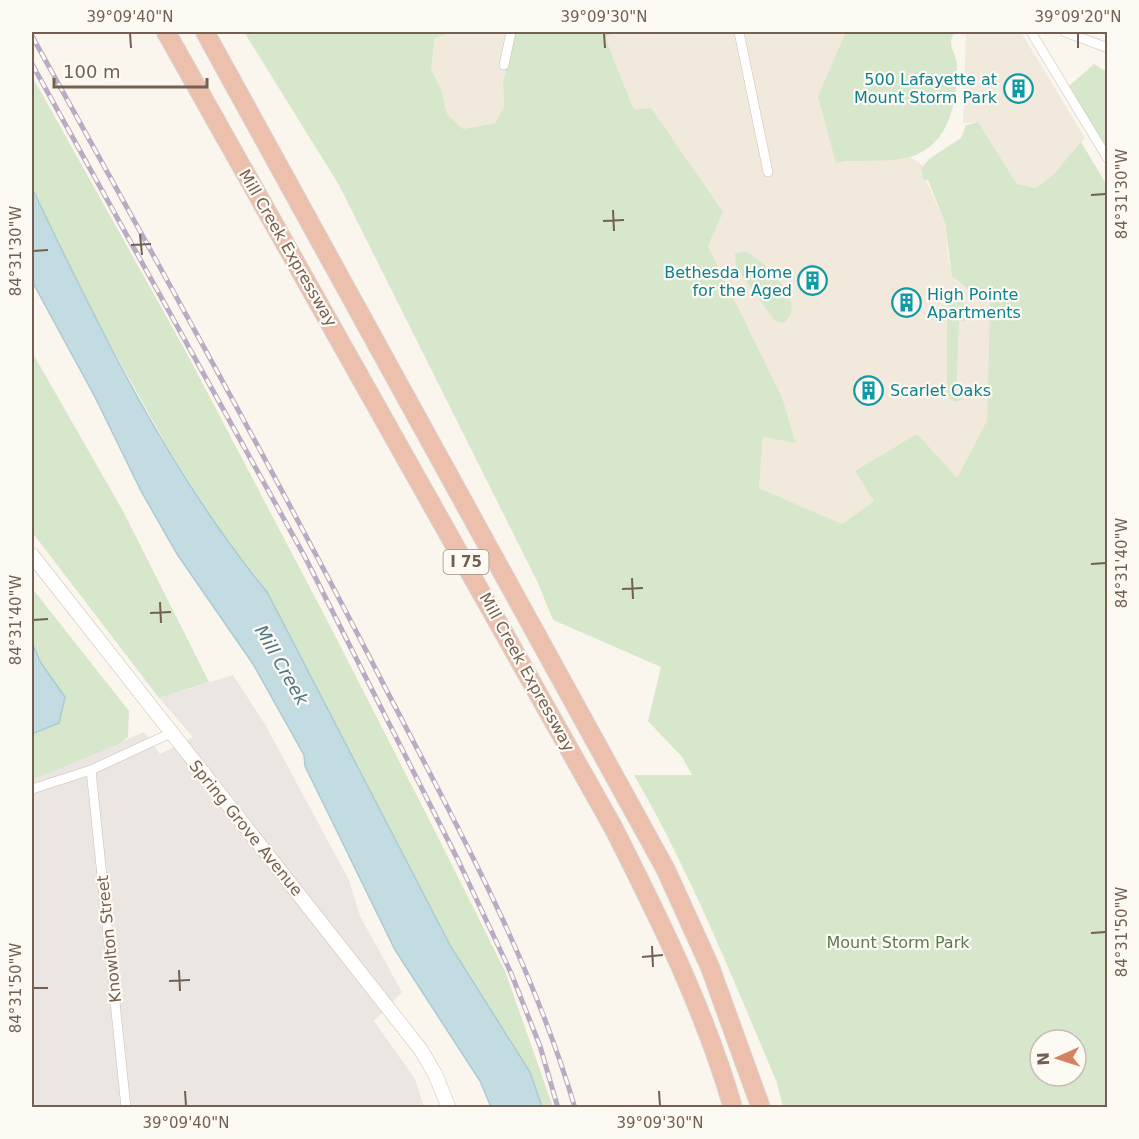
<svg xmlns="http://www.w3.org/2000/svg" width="1139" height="1139" font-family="'DejaVu Sans',sans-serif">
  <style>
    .residential { fill: #f1e9dc }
    .industrial { fill: #ebe6e1 }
    .green { fill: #d6e7cc; fill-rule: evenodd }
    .water { fill: #c3dce2; stroke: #abcad3; stroke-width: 1.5 }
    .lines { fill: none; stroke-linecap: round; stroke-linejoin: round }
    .minor-casing { stroke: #ccbfb3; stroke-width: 10 }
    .secondary-casing { stroke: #cec0b1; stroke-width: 15 }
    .motorway-casing { stroke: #d8d2cf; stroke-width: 20 }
    .minor { stroke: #fff; stroke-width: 9 }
    .secondary { stroke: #fff; stroke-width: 14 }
    .motorway { stroke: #ecc0ac; stroke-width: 18 }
    .rail-casing { stroke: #baabc4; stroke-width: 5 }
    .rail { stroke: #fdfaf3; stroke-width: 3; stroke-dasharray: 9; stroke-linecap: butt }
    .ticks { fill: none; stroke: #736052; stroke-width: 2 }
    .labels { text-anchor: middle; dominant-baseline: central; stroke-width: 4.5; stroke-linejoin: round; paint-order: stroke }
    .shield { fill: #fdfaf3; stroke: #9c8e82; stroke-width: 1.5 }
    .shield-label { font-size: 15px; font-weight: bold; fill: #736052 }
    .culture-label { font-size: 16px; fill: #0d838f; stroke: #fdfaf3; text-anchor: end }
    .street-label { font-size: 16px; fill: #736052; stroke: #fdfaf3 }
    .park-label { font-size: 16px; fill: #597d4f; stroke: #fdfaf3 }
    .water-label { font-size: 18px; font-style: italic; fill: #4e7884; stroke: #fdfaf3 }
    .neatline { fill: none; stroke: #736052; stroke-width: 2 }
    .ticks-label { font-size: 15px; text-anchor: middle; fill: #736052 }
  </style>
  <rect width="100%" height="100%" fill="#fbf6ed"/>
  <path class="residential" d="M 452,32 L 516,32 L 503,82 L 504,107 L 495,123 L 463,129 L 447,114 L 441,89 L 431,69 L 435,38 Z
    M 619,32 L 846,32 L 836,163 L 910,157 L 924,166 L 921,169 L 945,223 L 949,263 L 955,280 L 977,298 L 990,300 L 987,422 L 957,478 L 855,471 L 874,501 L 842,524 L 759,488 L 763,437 L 796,442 L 782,397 L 708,246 L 634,110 L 605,37 Z
    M 966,32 L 1021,32 L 1085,138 L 1054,174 L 1036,188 L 1017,184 L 978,122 L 963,123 Z"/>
  <path class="industrial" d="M 233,675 L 266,726 L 349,880 L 360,916 L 402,992 L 374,1021 L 415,1079 L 424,1107 L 32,1108 L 32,780 L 144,732 L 160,754 L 193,737 L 159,698 Z"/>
  <path class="green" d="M 244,32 L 452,32 L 435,38 L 431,69 L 441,89 L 447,114 L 463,129 L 495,123 L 504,107 L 503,82 L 516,32 L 619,32 L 605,37 L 634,110 L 651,108 L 723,212 L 708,246 L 782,397 L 796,443 L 763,437 L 759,488 L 842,524 L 874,501 L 855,471 L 917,434 L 957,478 L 987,421 L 990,300 L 977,298 L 952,276 L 945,223 L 928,180 L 924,180 L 921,169 L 929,159 L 961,138 L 966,125 L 978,122 L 1017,184 L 1036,188 L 1054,174 L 1081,142 L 1108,187 L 1107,1107 L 783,1107 L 777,1083 C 733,979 691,873 634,775 L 692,775 L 682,757 L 648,721 L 661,667 L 553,620 L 537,581 L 339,185 ZM 1040,1040 L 1076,1040 L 1076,1076 L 1040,1076 Z
    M 846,32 L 955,32 C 945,46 957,52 957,66 C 957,102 950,145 910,157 C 887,163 860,159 836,163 L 818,96 Z
    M 1094,64 L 1107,72 L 1107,148 L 1069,86 Z
    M 32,76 L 185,350 L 328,622 L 437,835 L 505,971 L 553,1107 L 542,1107 L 530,1072 L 451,947 L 267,592 L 227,543 L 168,448 L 96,319 L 32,188 Z
    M 745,251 C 763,260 811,304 783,323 L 775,321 L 736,267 L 735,254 Z
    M 955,294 L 963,300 L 965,321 L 959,321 L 956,397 L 964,399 L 957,402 L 951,400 L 947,392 L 947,307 L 950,296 Z
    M 32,352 L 123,511 L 209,682 L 159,698 L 32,532 Z
    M 32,588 L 129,711 L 128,737 L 119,744 L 32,780 Z"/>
  <path class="water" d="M 32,188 C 98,326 169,473 267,592 L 451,947 L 530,1072 L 542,1107 L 491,1107 L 480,1081 L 395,950 L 305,766 L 304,755 L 253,664 L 177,554 L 141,491 L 95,397 L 32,281 Z
    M 32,643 L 41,663 L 65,697 L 59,723 L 32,734 Z"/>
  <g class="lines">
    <defs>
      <path id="minor" d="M 739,32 L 768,172
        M 1031,32 L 1108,159
        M 1065,32 L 1108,48
        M 504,65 L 511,32
        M 91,770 L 126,1108
        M 32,789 L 91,770 L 171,733"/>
      <path id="secondary" d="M 32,555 L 421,1050 L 435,1074 L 449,1108"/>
      <path id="motorway" d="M 166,32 L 613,827 C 659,918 704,1008 733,1108
        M 205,32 L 666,870 L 710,967 L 761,1108"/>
    </defs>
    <use href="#minor" class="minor-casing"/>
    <use href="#secondary" class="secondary-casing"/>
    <use href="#motorway" class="motorway-casing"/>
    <use href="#minor" class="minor"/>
    <use href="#secondary" class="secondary"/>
    <use href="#motorway" class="motorway"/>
    <defs>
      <path id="rail" d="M 32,36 C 153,255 275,472 389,695 C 459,829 532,962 575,1108
        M 32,64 L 305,557 L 458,860 L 511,973 L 540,1046 L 558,1108"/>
    </defs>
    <use href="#rail" class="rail-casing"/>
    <use href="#rail" class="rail"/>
  </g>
  <path class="ticks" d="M 130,33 L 131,48M 604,33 L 605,48M 1078,33 L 1078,48M 1091,195 L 1106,194M 613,210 L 614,231M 603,221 L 624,220M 140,234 L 142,255M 131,245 L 151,244M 33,251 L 48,250M 1091,564 L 1106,563M 632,578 L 633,599M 622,589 L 643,588M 160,602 L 161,623M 150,613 L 171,612M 33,620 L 48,619M 1091,933 L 1106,932M 652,946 L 653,967M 642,957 L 663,955M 179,970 L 180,991M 169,981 L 190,980M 33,988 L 48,988M 185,1091 L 186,1106M 659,1091 L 660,1106"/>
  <defs>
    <symbol id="building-ring" viewBox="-11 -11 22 22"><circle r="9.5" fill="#fdfaf3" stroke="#0f9aa8" stroke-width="1.5"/><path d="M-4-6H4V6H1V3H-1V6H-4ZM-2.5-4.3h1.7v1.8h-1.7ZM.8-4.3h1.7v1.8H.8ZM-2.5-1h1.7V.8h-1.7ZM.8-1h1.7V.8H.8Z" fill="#0f9aa8"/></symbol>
  </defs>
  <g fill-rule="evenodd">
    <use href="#building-ring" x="1002" y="72" width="33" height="33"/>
    <use href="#building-ring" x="796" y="264" width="33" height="33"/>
    <use href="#building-ring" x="890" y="286" width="33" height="33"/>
    <use href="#building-ring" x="852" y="374" width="33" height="33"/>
  </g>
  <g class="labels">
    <rect class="shield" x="443.5" y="550" width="45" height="24" rx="4.5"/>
    <g class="shield-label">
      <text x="466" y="562">I 75</text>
    </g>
    <g class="culture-label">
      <text x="997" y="79">500 Lafayette at<tspan x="997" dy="18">Mount Storm Park</tspan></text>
      <text x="792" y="272">Bethesda Home<tspan x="792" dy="18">for the Aged</tspan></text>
      <text x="927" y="294" text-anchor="start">High Pointe<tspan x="927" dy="18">Apartments</tspan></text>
      <text x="890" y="390" text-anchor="start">Scarlet Oaks</text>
    </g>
    <g class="street-label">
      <text transform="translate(288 248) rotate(60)">Mill Creek Expressway</text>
      <text transform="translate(527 672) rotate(61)">Mill Creek Expressway</text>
      <text transform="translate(246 828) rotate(51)">Spring Grove Avenue</text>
      <text transform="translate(109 939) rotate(-96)">Knowlton Street</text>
    </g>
    <g class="park-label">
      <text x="898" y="942">Mount Storm Park</text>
    </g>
    <g class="water-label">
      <text transform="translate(282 665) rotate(60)">Mill Creek</text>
    </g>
  </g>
  <rect width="1139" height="1139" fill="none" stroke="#fdfaf3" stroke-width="66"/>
  <g transform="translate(1058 1058) rotate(267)"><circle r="28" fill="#fdfaf3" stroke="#c6bcb3" stroke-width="1.5"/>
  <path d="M0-4.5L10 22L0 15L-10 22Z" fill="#d48262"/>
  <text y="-9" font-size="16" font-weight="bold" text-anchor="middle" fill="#736052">N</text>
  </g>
  <path d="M54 78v9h153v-9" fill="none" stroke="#736052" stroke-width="3"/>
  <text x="63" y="78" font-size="18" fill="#736052" stroke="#fdfaf3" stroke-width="4.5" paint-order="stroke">100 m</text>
  <rect x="33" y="33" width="1073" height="1073" class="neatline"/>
  <g class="ticks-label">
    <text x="130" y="22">39°09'40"N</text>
    <text x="604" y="22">39°09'30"N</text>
    <text x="1078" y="22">39°09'20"N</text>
    <text transform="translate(1122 194) rotate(-90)" y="5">84°31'30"W</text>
    <text transform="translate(16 251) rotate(-90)" y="5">84°31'30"W</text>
    <text transform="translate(1122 563) rotate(-90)" y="5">84°31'40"W</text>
    <text transform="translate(16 620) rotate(-90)" y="5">84°31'40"W</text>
    <text transform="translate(1122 932) rotate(-90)" y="5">84°31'50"W</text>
    <text transform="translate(16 988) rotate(-90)" y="5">84°31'50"W</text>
    <text x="186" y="1128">39°09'40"N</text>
    <text x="660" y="1128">39°09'30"N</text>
  </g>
</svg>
